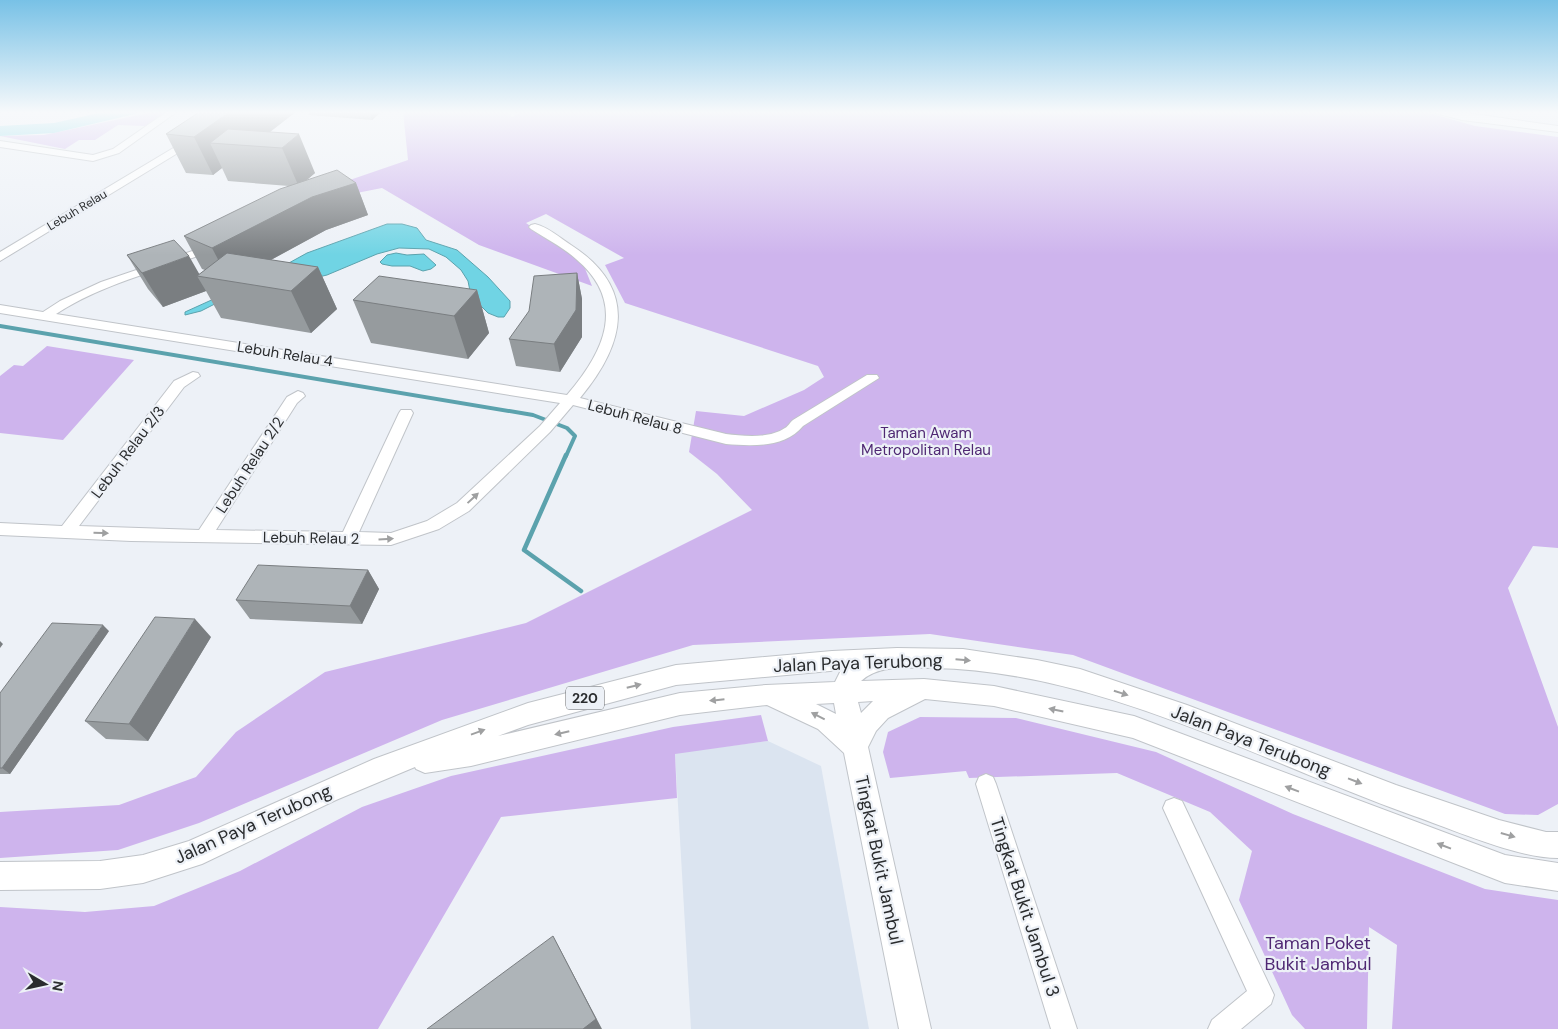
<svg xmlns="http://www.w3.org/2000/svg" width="1558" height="1029" font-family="'DM Sans',sans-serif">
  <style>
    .built { fill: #dbe4f0 }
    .green { fill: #ceb4ed }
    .water { fill: #70d4e4; stroke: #5ba2ad }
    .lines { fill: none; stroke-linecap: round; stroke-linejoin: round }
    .stream-far1 { stroke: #5ba2ad; stroke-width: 4 }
    .stream { stroke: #5ba2ad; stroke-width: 4.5 }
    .river { fill: #70d4e4; fill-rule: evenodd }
    .minor-casing { stroke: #c0c4c9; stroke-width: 2 }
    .major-casing { stroke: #c0c4c9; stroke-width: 2 }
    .minor { fill: #fff; fill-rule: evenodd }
    .major { fill: #fff; fill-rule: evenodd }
    .wall { fill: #969b9e }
    .shaded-wall { fill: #7a7e81 }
    .building { fill: #aeb4b8; stroke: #7a7e81 }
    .oneway { fill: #9fa0a1 }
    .labels { text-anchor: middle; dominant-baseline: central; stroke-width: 4.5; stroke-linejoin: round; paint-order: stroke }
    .far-street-label { font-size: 12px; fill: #2a2c2e; stroke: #edf1f7 }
    .shield { fill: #edf1f7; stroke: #64676a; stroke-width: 1 }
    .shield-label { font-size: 14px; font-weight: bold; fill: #2a2c2e }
    .street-label { font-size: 15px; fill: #2a2c2e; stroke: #edf1f7 }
    .park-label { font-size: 15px; fill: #4f2873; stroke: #edf1f7 }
    .near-street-label { font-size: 18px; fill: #2a2c2e; stroke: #edf1f7 }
    .near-park-label { font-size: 18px; fill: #4f2873; stroke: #edf1f7 }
  </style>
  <rect width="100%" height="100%" fill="#edf1f7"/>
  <path class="built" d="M 768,741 L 821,766 L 869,1029 L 691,1029 L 675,753 Z"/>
  <path class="green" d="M 158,111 L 168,111 L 145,126 L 118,125 L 95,140 L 79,140 L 65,149 L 0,136 L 44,135 Z
    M 403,111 L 507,111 L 512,117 L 523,111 L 1422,111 L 1475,126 L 1558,137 L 1558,548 L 1533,546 L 1508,588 L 1558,727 L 1558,804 L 1538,815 L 1505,814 L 1073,655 L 930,634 L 693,645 L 442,720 L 199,823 L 118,850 L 0,858 L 0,812 L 119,805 L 196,777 L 236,732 L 325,672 L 526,623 L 752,510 L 717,474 L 689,452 L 696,411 L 744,416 L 804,390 L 824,377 L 818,366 L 625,303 L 605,265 L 624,258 L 546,214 L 526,223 L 582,261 L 592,286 L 479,245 L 382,188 L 331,198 L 309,194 L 408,160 Z
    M 47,346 L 134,360 L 63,440 L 0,433 L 0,376 L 14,365 L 23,366 Z
    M 761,715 L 768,741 L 675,754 L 677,798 L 501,817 L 378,1029 L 0,1029 L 0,907 L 85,912 L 154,906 L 240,871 L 362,807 L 451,776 L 673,727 Z
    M 920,717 L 1016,718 L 1156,752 L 1293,814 L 1485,889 L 1558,900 L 1558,1029 L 1392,1029 L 1397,945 L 1369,927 L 1367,1029 L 1305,1029 L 1292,1015 L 1239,900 L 1252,851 L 1210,812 L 1117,773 L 969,778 L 966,771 L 890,778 L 883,752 L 888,732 Z"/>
  <path class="water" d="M 387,224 L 402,224 L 417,228 L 426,240 L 457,250 L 488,277 L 510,301 L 510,308 L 504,317 L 498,317 L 488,313 L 471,296 L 468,281 L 461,270 L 446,257 L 429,249 L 399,248 L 377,254 L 327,275 L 302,281 L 250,286 L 201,311 L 185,315 L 185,312 L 269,274 L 307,253 Z
    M 396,253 L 407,255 L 424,254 L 436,265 L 431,269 L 423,271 L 410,266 L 392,266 L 382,264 L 380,262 L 387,255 Z"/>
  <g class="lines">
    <path class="stream-far1" d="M 0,326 L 533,415 L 567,428 L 575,436 L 566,456"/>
    <path class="stream" d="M 566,455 L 524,550 L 581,591"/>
    <path class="river" d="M 108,111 L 138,111 L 135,114 L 54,133 L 0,136 L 0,126 L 54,123 Z"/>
    <defs>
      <path id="minor" d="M 168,111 L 178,111 L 119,153 L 93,161 L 0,147 L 0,141 L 93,155 L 113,149 Z
        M 220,111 L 230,111 L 186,148 L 0,261 L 0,252 L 180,144 Z
        M 535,224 C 548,227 560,238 571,245 C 639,289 625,344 580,398 L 726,434 C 743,436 769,439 785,428 C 788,427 790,422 793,420 L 867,375 L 877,375 L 879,378 L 803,426 C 785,448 752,446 726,444 L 573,405 L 550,432 L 469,511 L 439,529 L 391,545 L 131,541 L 0,535 L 0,523 L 62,526 L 174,381 L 193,372 L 198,373 L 200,376 L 184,387 L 79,526 L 199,530 L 287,397 L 298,391 L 303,393 L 305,396 L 297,403 L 216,530 L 343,532 L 399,413 L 401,410 L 411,410 L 413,413 L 359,532 L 391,533 L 427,521 L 457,503 L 540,426 L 560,403 L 0,313 L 0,305 L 43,312 L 60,301 L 101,282 L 213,244 L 219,247 L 217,249 C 163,270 105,282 56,314 L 567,395 C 604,352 628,303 576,259 C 563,247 546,239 531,229 L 529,227 L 531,225 Z
        M 986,774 L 993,777 L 996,784 L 1077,1029 L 1051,1029 L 976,784 L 979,777 Z
        M 1174,798 L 1182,801 L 1274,995 L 1271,1004 L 1241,1029 L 1208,1029 L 1212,1020 L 1247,991 L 1163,808 L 1166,801 Z"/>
      <path id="major" d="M 1433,111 L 1453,111 L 1558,126 L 1558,132 L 1462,120 L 1435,113 Z
        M 897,648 L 963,649 L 1037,660 L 1080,669 L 1187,705 L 1396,785 L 1499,820 L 1546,832 L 1558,832 L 1558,858 C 1517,858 1454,830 1414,816 C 1259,761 1100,671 933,668 C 909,668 880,664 861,681 L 924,679 L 994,686 L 1134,716 L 1505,855 L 1558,863 L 1558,891 L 1505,883 L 1133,738 L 994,706 L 925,699 L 888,718 L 876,731 L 868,747 L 931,1029 L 899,1029 L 844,753 L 818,729 L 767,705 L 680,715 L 471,766 L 425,773 L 416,769 L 415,767 L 336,800 L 202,864 L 143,883 L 100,889 L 0,890 L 0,862 L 100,861 L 143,855 L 189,841 L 374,759 L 528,703 L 676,665 L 832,651 ZM 841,670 L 835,682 L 766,685 L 680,693 L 498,736 L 528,725 L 676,685 ZM 873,701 L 861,713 L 858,702 ZM 834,703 L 836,714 L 816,704 Z"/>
    </defs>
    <use href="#minor" class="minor-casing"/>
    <use href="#major" class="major-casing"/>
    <use href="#minor" class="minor"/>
    <use href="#major" class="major"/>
  </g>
  <path class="wall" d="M 201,111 L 297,111 L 269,132 L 315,173 L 306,180 L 356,183 L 368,215 L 326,230 L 271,260 L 318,267 L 337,309 L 311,333 L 221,318 L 206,291 L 163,307 L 148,289 L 127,255 L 200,274 L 205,270 L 202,269 L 184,236 L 289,186 L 228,181 L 222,168 L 213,175 L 186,173 L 166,134 Z
    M 307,111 L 382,111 L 372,120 L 309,115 Z
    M 577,273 L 582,299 L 582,337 L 560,372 L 516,366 L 509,339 Z
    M 477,290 L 489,333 L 468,359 L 371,343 L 353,300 Z
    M 368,570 L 379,589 L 362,624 L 250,619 L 236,600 Z
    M 109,631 L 10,774 L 0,774 L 0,693 Z
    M 211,637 L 148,741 L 106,739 L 85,721 Z"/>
  <path class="shaded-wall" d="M 231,111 L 297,111 L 252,146 L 210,143 L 222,168 L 213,175 L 194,137 Z
    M 369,111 L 382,111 L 372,120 Z
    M 299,134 L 315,173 L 299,187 L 282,148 Z
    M 356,183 L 368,215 L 326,230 L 230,282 L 212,248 L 312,197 Z
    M 189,256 L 201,277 L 197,276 L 206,291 L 163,307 L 142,273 Z
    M 318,267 L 337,309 L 311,333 L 291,291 Z
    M 577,273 L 582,299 L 582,337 L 560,372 L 554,344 Z
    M 477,290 L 489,333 L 468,359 L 454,316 Z
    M 368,570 L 379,589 L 362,624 L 350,606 Z
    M 195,619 L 211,637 L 148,741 L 129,724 Z
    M 103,625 L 109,631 L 10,774 L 2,768 Z
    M 0,641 L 3,644 L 0,648 Z
    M 553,936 L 560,949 L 602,1029 L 583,1029 Z"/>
  <path class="building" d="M 201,111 L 231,111 L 194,137 L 166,134 Z
    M 228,129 L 299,134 L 282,148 L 210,143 Z
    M 337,170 L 356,183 L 312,197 L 212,248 L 184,236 L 280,189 Z
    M 174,240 L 189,256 L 142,273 L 127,255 Z
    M 227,253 L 318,267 L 291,291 L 197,276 Z
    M 577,273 L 576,310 L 554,344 L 509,339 L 529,311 L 534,276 Z
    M 379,276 L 477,290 L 454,316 L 353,300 Z
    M 258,565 L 368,570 L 350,606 L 236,600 Z
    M 155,617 L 195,619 L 129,724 L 85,721 Z
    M 52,623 L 103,625 L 2,768 L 0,768 L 0,693 Z
    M 553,936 L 596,1019 L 583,1029 L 427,1029 Z"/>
  <defs><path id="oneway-solid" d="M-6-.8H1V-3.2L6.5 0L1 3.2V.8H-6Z" transform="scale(1.25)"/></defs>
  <g class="oneway">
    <use href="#oneway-solid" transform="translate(473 498) rotate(-43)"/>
    <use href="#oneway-solid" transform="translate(101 533) rotate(2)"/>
    <use href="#oneway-solid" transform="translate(386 539) rotate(-4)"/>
    <use href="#oneway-solid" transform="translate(963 660) rotate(5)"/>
    <use href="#oneway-solid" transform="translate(634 686) rotate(-14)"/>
    <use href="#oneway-solid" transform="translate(1121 693) rotate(18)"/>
    <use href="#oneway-solid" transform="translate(717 700) rotate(174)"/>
    <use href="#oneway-solid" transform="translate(1056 710) rotate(-168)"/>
    <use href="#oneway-solid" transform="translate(818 716) rotate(-153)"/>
    <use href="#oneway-solid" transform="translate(478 732) rotate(-20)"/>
    <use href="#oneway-solid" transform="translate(562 733) rotate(167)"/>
    <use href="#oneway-solid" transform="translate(1355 781) rotate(21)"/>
    <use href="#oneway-solid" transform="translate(1292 789) rotate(-159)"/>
    <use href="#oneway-solid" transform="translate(1508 835) rotate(16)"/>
    <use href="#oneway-solid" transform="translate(1444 846) rotate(-159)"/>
  </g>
  <linearGradient id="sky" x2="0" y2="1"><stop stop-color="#78c1e6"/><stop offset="0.44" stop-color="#f7f9fb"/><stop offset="1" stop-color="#f7f9fb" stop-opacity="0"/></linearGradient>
  <rect width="1558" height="255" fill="url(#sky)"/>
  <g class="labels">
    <g class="far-street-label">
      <text transform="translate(77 210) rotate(-31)">Lebuh Relau</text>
    </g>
    <rect class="shield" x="566" y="686.5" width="38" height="23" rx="4"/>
    <g class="shield-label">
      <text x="585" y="698">220</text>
    </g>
    <g class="street-label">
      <text transform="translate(285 354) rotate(9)">Lebuh Relau 4</text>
      <text transform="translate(635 417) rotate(15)">Lebuh Relau 8</text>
      <text transform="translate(128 452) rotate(-53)">Lebuh Relau 2/3</text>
      <text transform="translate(250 465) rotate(-57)">Lebuh Relau 2/2</text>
      <text transform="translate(311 538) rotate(1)">Lebuh Relau 2</text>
    </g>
    <g class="park-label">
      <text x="926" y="433">Taman Awam<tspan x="926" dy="17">Metropolitan Relau</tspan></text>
    </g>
    <g class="near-street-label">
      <text transform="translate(858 663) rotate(-2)">Jalan Paya Terubong</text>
      <text transform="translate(1251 741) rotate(21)">Jalan Paya Terubong</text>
      <text transform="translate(253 824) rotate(-24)">Jalan Paya Terubong</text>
      <text transform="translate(879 860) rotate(78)">Tingkat Bukit Jambul</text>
      <text transform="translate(1025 907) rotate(72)">Tingkat Bukit Jambul 3</text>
    </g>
    <g class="near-park-label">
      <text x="1318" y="943">Taman Poket<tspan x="1318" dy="21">Bukit Jambul</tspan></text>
    </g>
  </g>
  <g transform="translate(45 984) rotate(99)" stroke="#edf1f7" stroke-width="4" paint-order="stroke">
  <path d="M0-4L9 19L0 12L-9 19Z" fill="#2a2c2e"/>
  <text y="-8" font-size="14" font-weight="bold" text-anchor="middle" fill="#2a2c2e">N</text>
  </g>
</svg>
